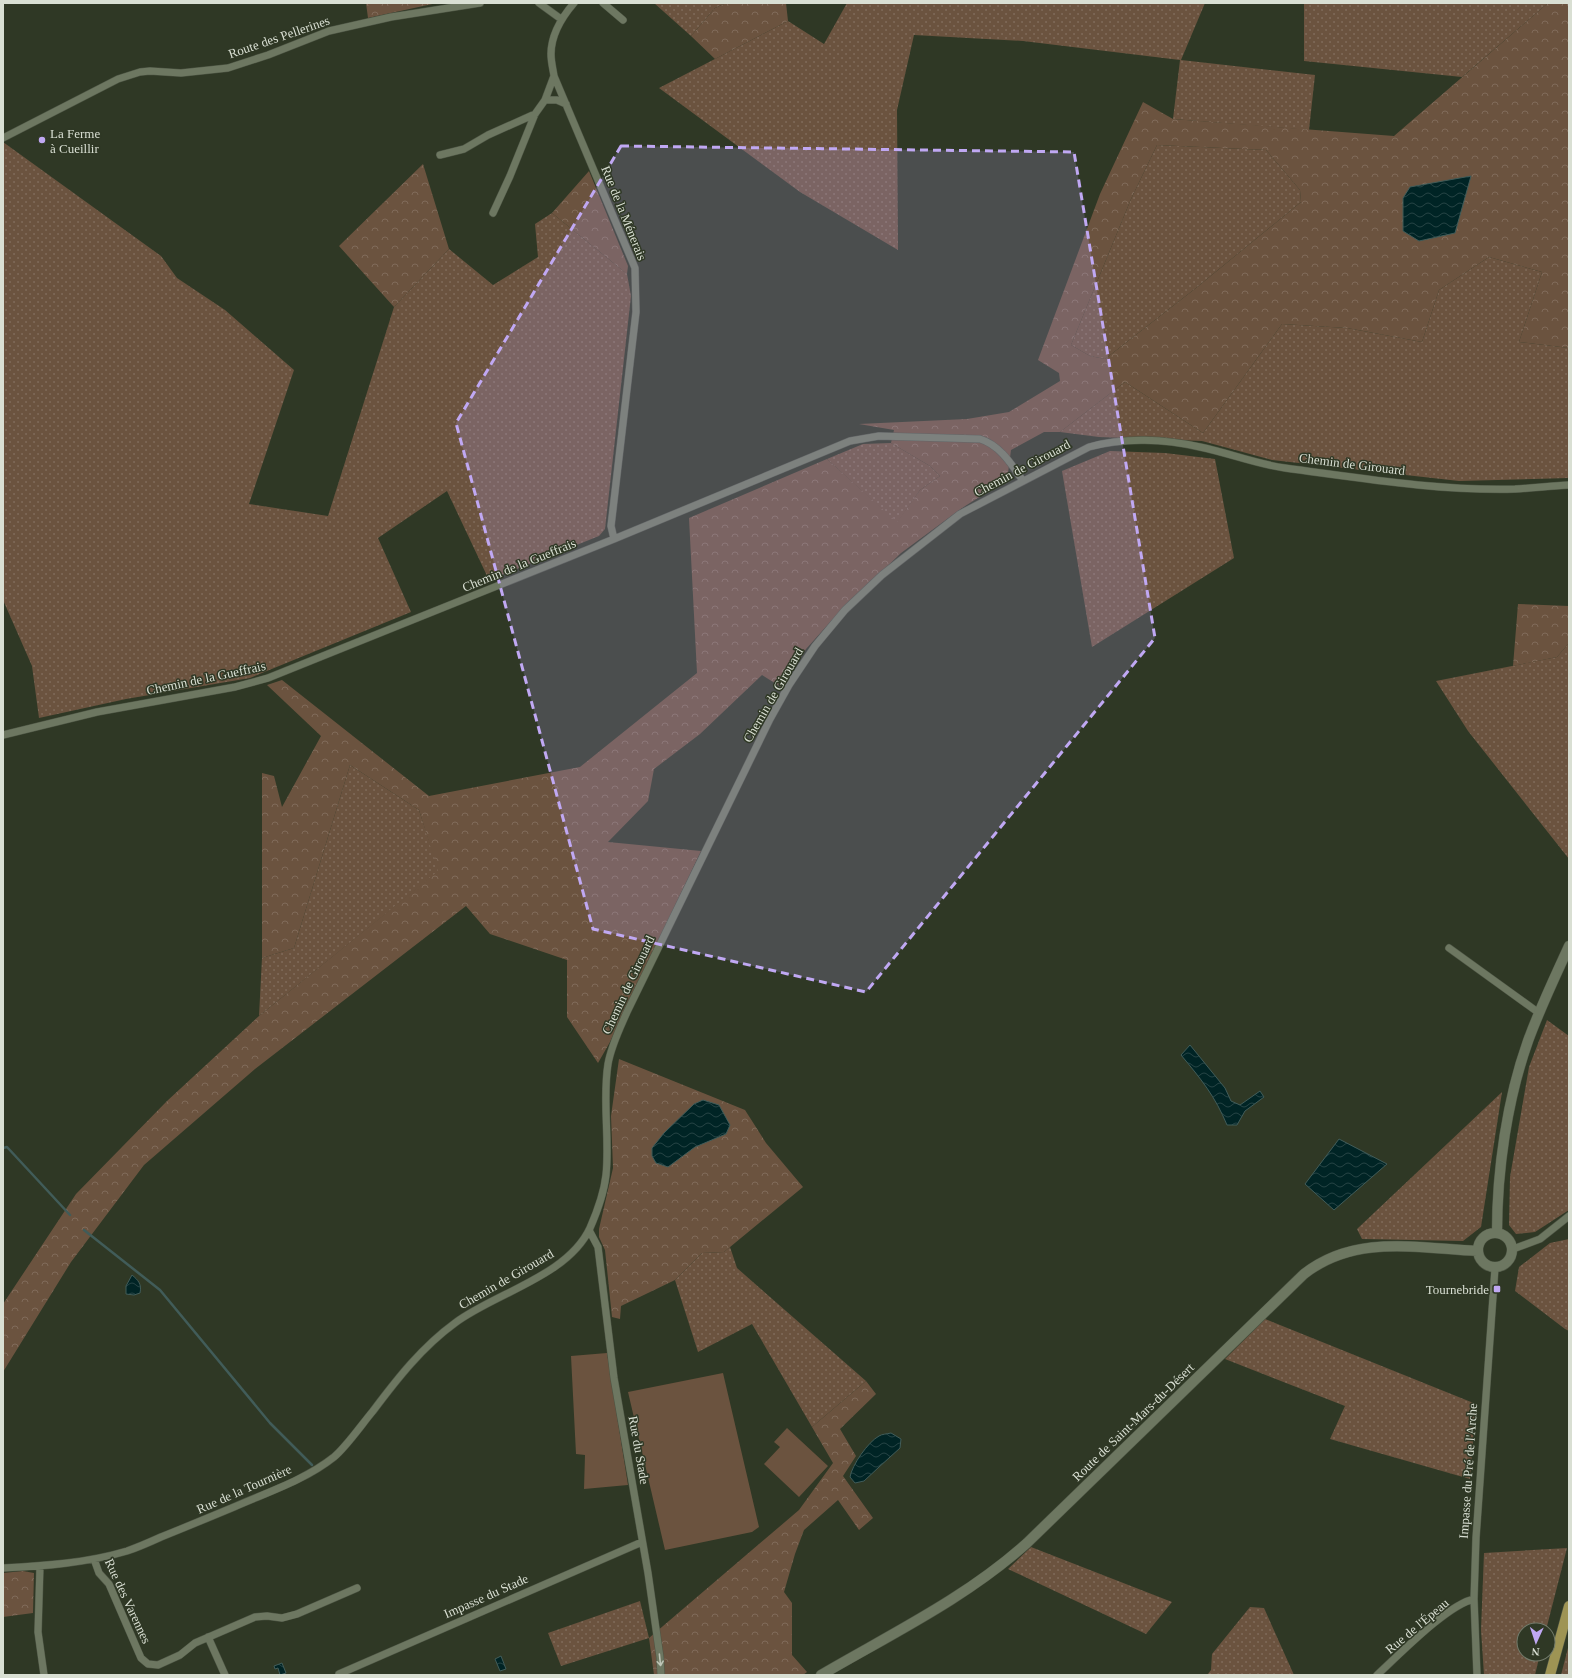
<svg xmlns="http://www.w3.org/2000/svg" width="1572" height="1678" font-family="'Times New Roman',serif">
  <style>
    .grass { fill: url(#grass-dots) }
    .forest { fill: url(#forest-crowns); fill-rule: evenodd }
    .pitch { fill: #6b533f }
    .water { fill: url(#water-waves); stroke: #415c59 }
    .lines { fill: none; stroke-linecap: round; stroke-linejoin: round }
    .stream { stroke: #415c59; stroke-width: 2.5 }
    .minor-casing { stroke: #4d5544; stroke-width: 8 }
    .secondary-casing { stroke: #4d5544; stroke-width: 11 }
    .primary-casing { stroke: #4d5544; stroke-width: 11 }
    .minor { stroke: #6d7761; stroke-width: 7 }
    .secondary { stroke: #6d7761; stroke-width: 10 }
    .primary { stroke: #9e9454; stroke-width: 10 }
    .oneway { stroke: #bec5b6 }
    .marked { fill: #c0a8f3; fill-opacity: 0.2; stroke: #c0a8f3; stroke-width: 3; stroke-dasharray: 8 5; stroke-linejoin: round }
    .poi-dot { fill: #c0a8f3; stroke: #2f3825; stroke-width: 1.5 }
    .labels { text-anchor: middle; dominant-baseline: central; stroke-width: 3; stroke-linejoin: round; paint-order: stroke }
    .street-label { font-size: 13px; fill: #d9dfd3; stroke: #2f3825 }
    .poi-label { font-size: 13px; fill: #d9dfd3; stroke: #2f3825; text-anchor: start }
  </style>
  <defs>
    <pattern id="grass-dots" width="8" height="8" patternUnits="userSpaceOnUse"><rect width="8" height="8" fill="#6b533f"/><path d="M2 2h.1M6 6h.1" fill="none" stroke="#806b5a" stroke-width="1.8" stroke-linecap="round"/></pattern>
    <pattern id="forest-crowns" width="20" height="18" patternUnits="userSpaceOnUse"><rect width="20" height="18" fill="#6b533f"/><path d="M2 6a3 3 0 1 1 6 0M12 15a3 3 0 1 1 6 0" fill="none" stroke="#806b5a"/></pattern>
    <pattern id="water-waves" width="16" height="10" patternUnits="userSpaceOnUse"><rect width="16" height="10" fill="#002425"/><path d="M0 5q4-4 8 0t8 0" fill="none" stroke="#254344"/></pattern>
  </defs>
  <rect width="100%" height="100%" fill="#2f3825"/>
  <path class="grass" d="M 654,3 L 726,3 L 715,8 L 691,36 Z
    M 847,3 L 1205,3 L 1181,60 L 1315,75 L 1309,130 L 1173,119 L 1180,60 L 1023,41 L 914,35 L 897,110 L 898,250 L 800,192 L 659,88 L 788,21 L 824,44 Z
    M 1304,3 L 1548,3 L 1462,77 L 1304,61 Z
    M 3,142 L 161,256 L 177,278 L 225,310 L 294,370 L 249,504 L 328,516 L 394,307 L 449,249 L 493,285 L 538,257 L 535,224 L 552,213 L 627,274 L 631,296 L 605,529 L 599,536 L 489,580 L 447,491 L 378,538 L 411,612 L 250,678 L 126,699 L 39,718 L 32,666 L 3,600 Z
    M 1157,145 L 1266,150 L 1300,190 L 1301,202 L 1196,288 L 1105,359 L 1090,356 L 1071,345 L 1131,199 Z
    M 1489,257 L 1542,272 L 1519,342 L 1569,348 L 1569,478 L 1459,481 L 1272,460 L 1202,441 L 1099,437 L 1060,432 L 1125,382 L 1203,433 L 1282,324 L 1347,328 L 1422,342 L 1439,290 Z
    M 891,443 L 930,466 L 940,476 L 920,490 L 897,523 L 827,459 L 863,444 Z
    M 1110,451 L 1165,453 L 1215,459 L 1234,558 L 1092,647 L 1062,471 Z
    M 1569,643 L 1569,859 L 1468,731 L 1436,681 L 1557,657 Z
    M 350,765 L 419,810 L 439,871 L 259,1016 L 262,958 L 294,948 Z
    M 1547,1020 L 1569,1036 L 1569,1210 L 1535,1232 L 1516,1234 L 1509,1225 L 1510,1177 L 1529,1067 Z
    M 1502,1092 L 1481,1227 L 1463,1241 L 1362,1239 L 1357,1229 Z
    M 1569,1239 L 1569,1331 L 1565,1329 L 1515,1291 L 1519,1267 L 1550,1243 Z
    M 730,1247 L 737,1268 L 866,1381 L 812,1427 L 752,1324 L 698,1352 L 675,1280 L 702,1253 L 724,1252 Z
    M 1265,1319 L 1476,1404 L 1470,1479 L 1330,1439 L 1345,1406 L 1225,1359 Z
    M 1031,1547 L 1172,1602 L 1146,1634 L 1008,1569 Z
    M 1567,1548 L 1546,1630 L 1524,1630 L 1524,1654 L 1540,1654 L 1535,1675 L 1484,1675 L 1481,1630 L 1484,1553 Z
    M 640,1601 L 649,1638 L 561,1666 L 548,1633 Z
    M 1250,1607 L 1264,1608 L 1294,1675 L 1207,1675 L 1211,1670 L 1212,1654 Z
    M 1569,1644 L 1569,1675 L 1561,1675 Z"/>
  <path class="forest" d="M 366,3 L 437,3 L 368,18 Z
    M 726,3 L 786,3 L 788,21 L 715,59 L 691,36 L 715,8 Z
    M 1548,3 L 1569,3 L 1569,348 L 1519,342 L 1542,272 L 1489,257 L 1439,290 L 1422,342 L 1347,328 L 1282,324 L 1203,433 L 1125,382 L 1060,432 L 1044,432 L 1011,450 L 1008,473 L 1003,482 L 962,508 L 901,553 L 832,620 L 806,649 L 781,687 L 762,675 L 700,734 L 654,769 L 648,801 L 608,842 L 701,851 L 610,1042 L 598,1063 L 567,1017 L 567,960 L 490,934 L 466,906 L 255,1069 L 144,1165 L 71,1262 L 3,1372 L 3,1304 L 76,1194 L 167,1101 L 259,1016 L 438,871 L 419,810 L 350,765 L 294,948 L 262,958 L 262,773 L 274,776 L 282,807 L 321,736 L 267,685 L 282,680 L 429,796 L 580,767 L 697,673 L 689,518 L 827,459 L 897,522 L 920,490 L 940,476 L 930,466 L 891,443 L 894,430 L 859,424 L 967,419 L 1009,412 L 1060,381 L 1059,373 L 1038,360 L 1100,194 L 1143,102 L 1173,119 L 1394,136 ZM 1157,145 L 1266,150 L 1300,190 L 1301,202 L 1196,288 L 1105,359 L 1090,356 L 1071,345 L 1131,199 Z
    M 423,164 L 449,249 L 394,307 L 339,246 Z
    M 589,171 L 628,266 L 627,274 L 552,213 Z
    M 1518,604 L 1569,606 L 1569,643 L 1557,657 L 1513,666 Z
    M 619,1059 L 745,1110 L 766,1143 L 803,1187 L 724,1252 L 702,1253 L 675,1280 L 621,1306 L 620,1319 L 612,1317 L 605,1250 L 599,1237 L 599,1229 L 613,1168 L 611,1116 Z
    M 866,1381 L 876,1394 L 840,1429 L 856,1456 L 843,1476 L 873,1518 L 859,1530 L 838,1500 L 804,1530 L 795,1554 L 784,1592 L 792,1603 L 792,1655 L 807,1672 L 803,1675 L 654,1675 L 649,1638 L 799,1510 L 833,1463 L 812,1427 Z
    M 23,1571 L 34,1573 L 33,1613 L 3,1617 L 3,1573 Z"/>
  <path class="pitch" d="M 607,1353 L 628,1485 L 584,1489 L 585,1455 L 576,1454 L 571,1356 Z
    M 723,1373 L 759,1527 L 752,1532 L 665,1550 L 628,1392 Z
    M 787,1428 L 828,1466 L 799,1497 L 764,1464 L 780,1447 L 774,1442 Z"/>
  <path class="water" d="M 1471,176 L 1455,233 L 1419,241 L 1403,231 L 1403,198 L 1410,187 Z
    M 1190,1045 L 1225,1088 L 1231,1101 L 1240,1105 L 1260,1091 L 1264,1097 L 1245,1111 L 1237,1125 L 1227,1125 C 1215,1096 1201,1079 1181,1055 Z
    M 703,1100 L 719,1105 L 730,1125 L 726,1134 L 695,1147 L 668,1167 L 656,1163 L 652,1156 L 652,1148 L 664,1133 L 694,1104 Z
    M 1339,1139 L 1387,1164 L 1334,1210 L 1305,1184 Z
    M 132,1275 C 138,1280 142,1284 140,1293 L 134,1295 L 126,1294 L 126,1286 Z
    M 891,1433 L 901,1439 L 900,1448 L 879,1467 L 864,1481 L 855,1483 L 850,1477 C 852,1465 868,1442 879,1436 C 882,1434 887,1434 891,1433 Z
    M 501,1656 L 506,1669 L 500,1671 L 495,1659 Z
    M 282,1663 L 286,1673 L 280,1675 L 278,1668 L 275,1669 L 274,1666 Z"/>
  <g class="lines">
    <path class="stream" d="M 3,1148 L 7,1147 L 70,1215
      M 84,1230 L 160,1290 L 270,1423 L 312,1465"/>
    <defs>
      <path id="minor" d="M 539,3 L 561,19
        M 574,3 C 562,17 551,35 551,54 C 551,62 553,69 554,76 L 635,268 L 636,312 L 611,526 L 614,539
        M 603,3 L 623,20
        M 545,100 L 557,100 L 566,104
        M 3,138 L 118,79 L 140,72 L 150,71 L 181,73 L 228,68 L 268,55 L 329,31 L 391,17 L 480,3
        M 440,155 L 464,149 L 488,135 L 535,114
        M 493,213 L 510,176 L 535,114 L 545,100 L 554,76
        M 3,735 L 97,712 L 235,687 L 268,678 L 614,539 L 850,441 L 879,436 L 980,439 C 1000,445 1012,465 1023,481
        M 1449,948 L 1539,1013
        M 589,1230 L 598,1247 L 614,1378 L 648,1573 L 660,1657 L 661,1675
        M 1513,1249 L 1540,1239 L 1569,1216
        M 94,1559 L 99,1573 L 109,1584 L 141,1658 L 148,1664 L 158,1665 L 180,1655 L 195,1643 L 255,1617 L 267,1616 L 282,1618 L 297,1614 L 357,1588
        M 40,1566 L 38,1632 L 44,1675
        M 3,1568 C 44,1566 87,1563 127,1551 C 139,1547 150,1542 161,1537 C 186,1527 210,1517 234,1507 C 268,1492 305,1480 334,1457 C 347,1446 362,1424 373,1411 C 397,1379 422,1347 455,1323 C 495,1293 568,1276 590,1228 C 597,1212 604,1193 606,1175 C 610,1138 602,1101 608,1064 C 611,1046 620,1028 627,1012 L 770,719 L 789,685 L 815,646 L 845,610 L 882,575 L 960,514 L 1089,447 C 1124,437 1165,439 1200,447 C 1229,453 1256,464 1285,468 C 1361,478 1438,491 1515,489 C 1533,488 1551,486 1569,485
        M 208,1637 L 225,1675
        M 339,1674 L 642,1542
        M 1377,1675 C 1399,1655 1447,1605 1474,1599
        M 1477,1675 L 1474,1599 L 1476,1538 L 1495,1268"/>
      <path id="secondary" d="M1478 1250a17 17 0 1 1 34 0a17 17 0 1 1-34 0Z
        M 1497,1233 C 1497,1170 1507,1100 1528,1041 C 1540,1008 1555,977 1569,946
        M 821,1675 C 891,1634 966,1598 1027,1543 L 1304,1274 C 1355,1234 1416,1248 1477,1251"/>
      <path id="primary" d="M 1550,1675 L 1569,1606"/>
    </defs>
    <use href="#minor" class="minor-casing"/>
    <use href="#secondary" class="secondary-casing"/>
    <use href="#primary" class="primary-casing"/>
    <use href="#minor" class="minor"/>
    <use href="#secondary" class="secondary"/>
    <use href="#primary" class="primary"/>
  </g>
  <defs><path id="oneway-shaft" d="M-6 0H5M1.5-3L5.5 0L1.5 3" fill="none" stroke-width="1.6" stroke-linecap="round" stroke-linejoin="round"/></defs>
  <use class="oneway" href="#oneway-shaft" transform="translate(660 1660) rotate(84)"/>
  <path class="marked" d="M 621,146 L 1074,152 L 1155,638 L 866,992 L 593,929 L 456,423 Z"/>
  <g class="poi-dot">
    <circle cx="42" cy="140" r="4"/>
    <rect x="1493" y="1285" width="8" height="8" rx="2"/>
  </g>
  <g class="labels">
    <g class="street-label">
      <text transform="translate(279 37) rotate(-19)">Route des Pellerines</text>
      <text transform="translate(624 213) rotate(68)">Rue de la Ménerais</text>
      <text transform="translate(1352 464) rotate(7)">Chemin de Girouard</text>
      <text transform="translate(1022 468) rotate(-28)">Chemin de Girouard</text>
      <text transform="translate(519 565) rotate(-22)">Chemin de la Gueffrais</text>
      <text transform="translate(206 678) rotate(-12)">Chemin de la Gueffrais</text>
      <text transform="translate(773 695) rotate(-60)">Chemin de Girouard</text>
      <text transform="translate(628 985) rotate(-65)">Chemin de Girouard</text>
      <text transform="translate(506 1279) rotate(-30)">Chemin de Girouard</text>
      <text transform="translate(1133 1422) rotate(-44)">Route de Saint-Mars-du-Désert</text>
      <text transform="translate(639 1450) rotate(80)">Rue du Stade</text>
      <text transform="translate(1468 1471) rotate(-86)">Impasse du Pré de l'Arche</text>
      <text transform="translate(244 1489) rotate(-24)">Rue de la Tournière</text>
      <text transform="translate(486 1596) rotate(-24)">Impasse du Stade</text>
      <text transform="translate(128 1601) rotate(65)">Rue des Varennes</text>
      <text transform="translate(1417 1626) rotate(-40)">Rue de l'Épeau</text>
    </g>
    <g class="poi-label">
      <text x="50" y="133">La Ferme<tspan x="50" dy="15">à Cueillir</tspan></text>
      <text x="1489" y="1289" text-anchor="end">Tournebride</text>
    </g>
  </g>
  <rect width="1572" height="1678" fill="none" stroke="#d9dfd3" stroke-width="8"/>
  <g transform="translate(1536 1642) rotate(183)"><circle r="19" fill="#2f3825" stroke="#737b6b"/>
  <path d="M0-3L7 15L0 10L-7 15Z" fill="#c0a8f3"/>
  <text y="-6" font-size="11" font-weight="bold" text-anchor="middle" fill="#d9dfd3">N</text>
  </g>
</svg>
